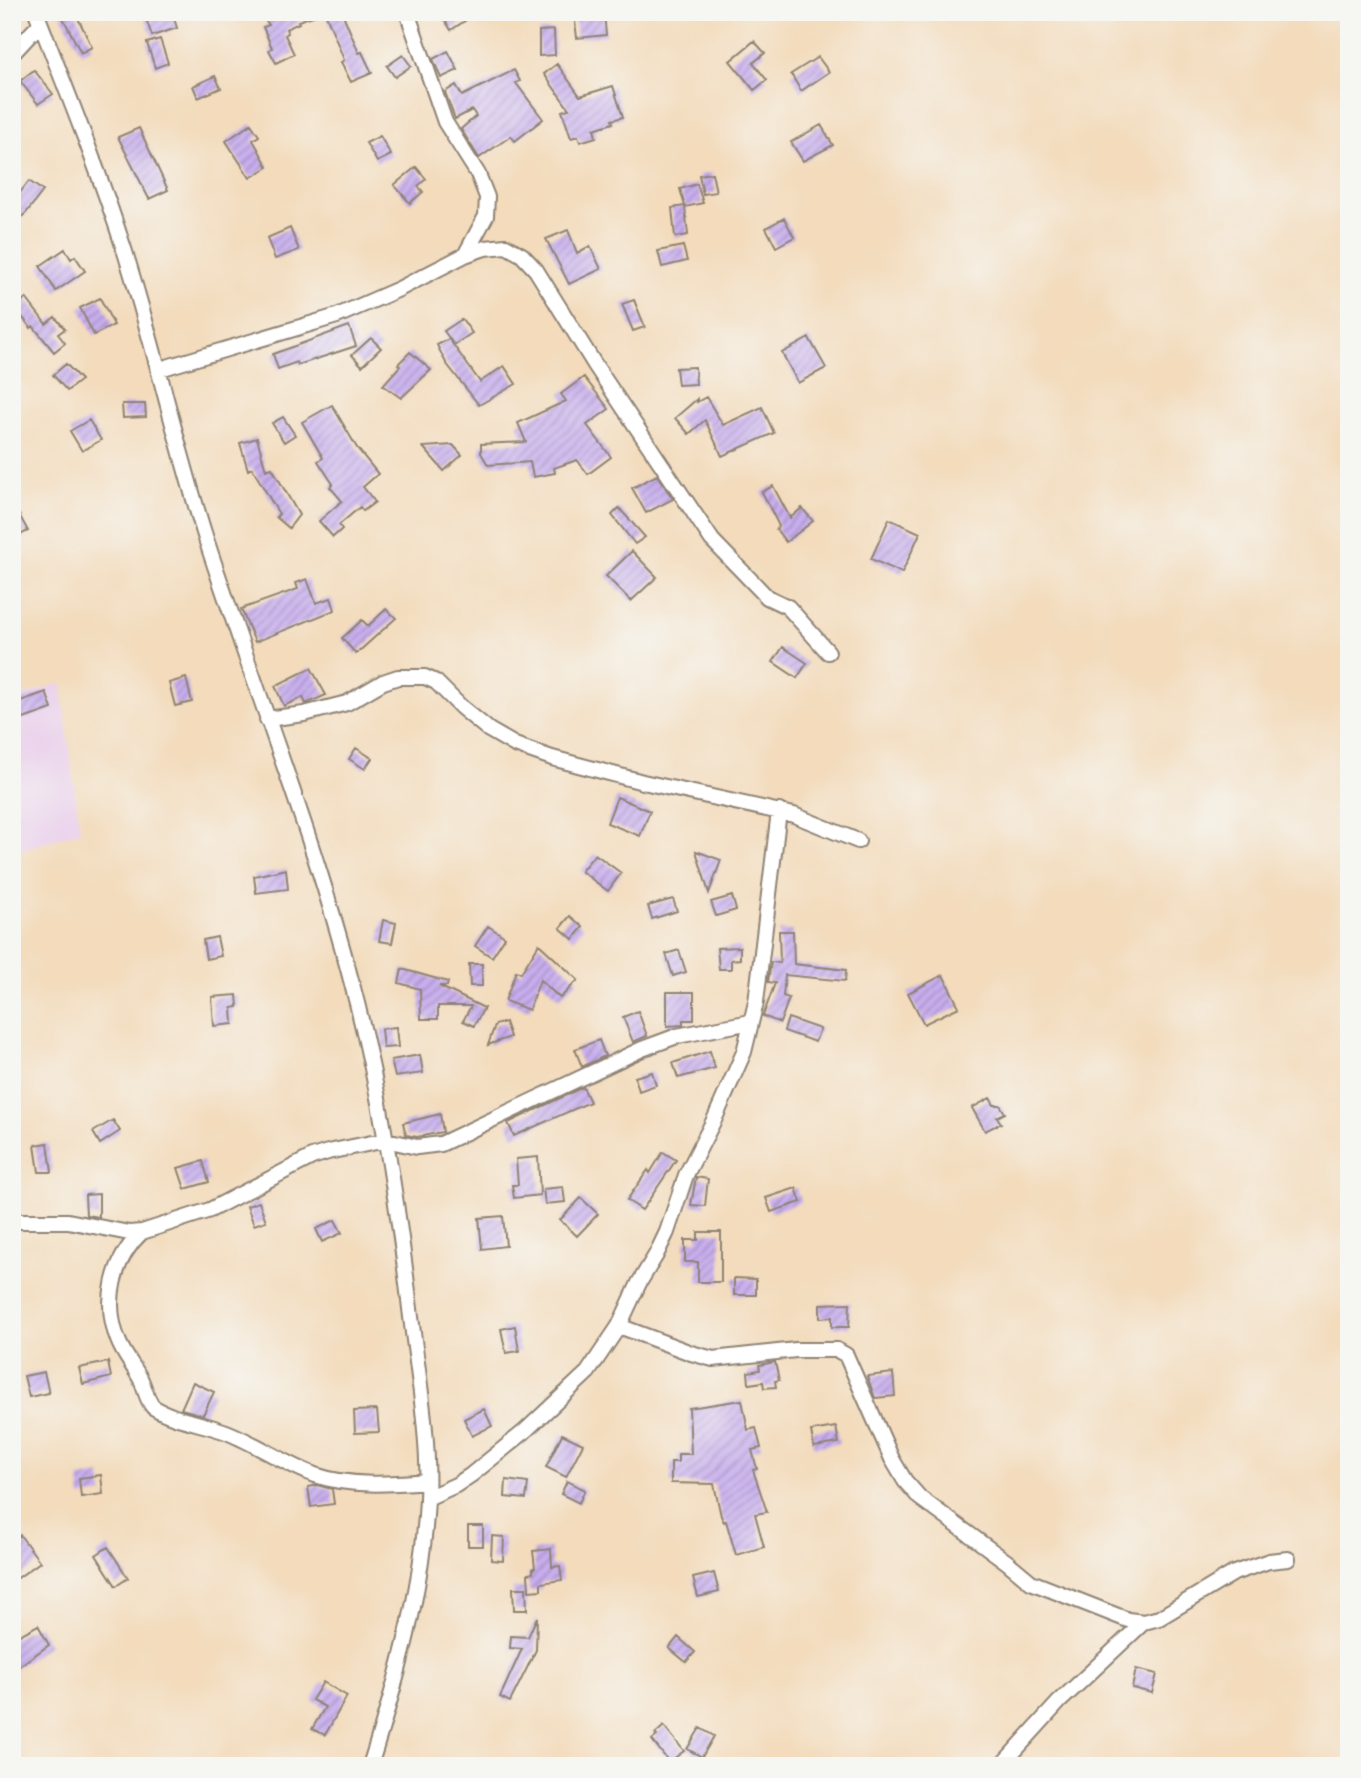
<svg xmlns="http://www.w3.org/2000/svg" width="1361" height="1778" font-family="'Gochi Hand',sans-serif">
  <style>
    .built { fill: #ead1ec }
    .building { fill: url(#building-hatch) }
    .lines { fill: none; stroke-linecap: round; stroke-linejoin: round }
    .minor-casing { stroke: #8f8374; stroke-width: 18 }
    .minor { stroke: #fff; stroke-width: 14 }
  </style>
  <defs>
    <pattern id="building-hatch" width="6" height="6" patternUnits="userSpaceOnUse" patternTransform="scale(1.75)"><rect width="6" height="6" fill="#c8aeee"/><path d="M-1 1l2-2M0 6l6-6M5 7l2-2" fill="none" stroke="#a38ec1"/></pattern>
  </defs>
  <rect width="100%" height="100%" fill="#f6f6f2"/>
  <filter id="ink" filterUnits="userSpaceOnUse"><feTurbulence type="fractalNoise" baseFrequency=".0143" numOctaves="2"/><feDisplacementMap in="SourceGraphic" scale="14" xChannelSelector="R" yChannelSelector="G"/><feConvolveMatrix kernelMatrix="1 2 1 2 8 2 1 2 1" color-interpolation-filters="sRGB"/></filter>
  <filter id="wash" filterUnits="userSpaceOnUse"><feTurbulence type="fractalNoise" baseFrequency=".00686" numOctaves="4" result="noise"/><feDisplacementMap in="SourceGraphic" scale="28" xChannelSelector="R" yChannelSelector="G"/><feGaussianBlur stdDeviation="1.57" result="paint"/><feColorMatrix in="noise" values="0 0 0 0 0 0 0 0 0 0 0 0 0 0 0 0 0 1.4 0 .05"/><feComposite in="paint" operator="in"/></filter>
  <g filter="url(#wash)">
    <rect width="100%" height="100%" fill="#f3dbbc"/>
    <path class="built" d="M 61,683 L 80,831 L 12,853 L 12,700 Z"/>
    <g id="blocks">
      <path class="building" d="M 60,12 L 75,12 L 92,47 L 81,53 Z
        M 167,12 L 172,12 L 177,28 L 152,36 L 146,19 Z
        M 260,12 L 319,12 L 319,14 L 298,21 L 299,23 L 286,29 L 288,33 L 285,35 L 294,54 L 276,63 L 269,50 L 272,48 L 263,27 L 269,25 Z
        M 325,12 L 342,12 L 359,53 L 362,52 L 372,73 L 351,82 L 341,62 L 344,60 Z
        M 440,12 L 478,12 L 451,30 Z
        M 574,12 L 604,12 L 606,35 L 577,38 Z
        M 554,30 L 555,55 L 539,56 L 539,31 Z
        M 160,39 L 168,63 L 155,68 L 147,43 Z
        M 754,41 L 765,53 L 753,63 L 767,80 L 754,90 L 730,61 Z
        M 448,51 L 458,70 L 441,78 L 433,59 Z
        M 403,55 L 411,66 L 395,77 L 387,66 Z
        M 818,57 L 829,72 L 801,91 L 791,74 Z
        M 557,64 L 580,96 L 613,86 L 623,117 L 612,120 L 613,123 L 594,129 L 596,137 L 580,142 L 578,136 L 571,138 L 562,111 L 569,109 L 544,74 Z
        M 34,70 L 53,94 L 38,104 L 20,81 Z
        M 514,70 L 520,81 L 516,83 L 543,119 L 515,141 L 511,136 L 479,158 L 461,129 L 476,116 L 472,110 L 455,119 L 445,92 L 456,85 L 462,96 Z
        M 215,76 L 221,88 L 198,98 L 193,86 Z
        M 251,124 L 259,136 L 253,140 L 268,167 L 250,178 L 226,141 Z
        M 821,125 L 833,145 L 803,161 L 791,142 Z
        M 139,128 L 168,190 L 149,199 L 118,137 Z
        M 380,136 L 391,155 L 377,162 L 366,143 Z
        M 416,167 L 426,179 L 418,186 L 423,192 L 410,203 L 394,185 Z
        M 712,173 L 716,192 L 703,194 L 699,175 Z
        M 29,181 L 43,191 L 26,213 L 12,225 L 12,203 Z
        M 697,184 L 703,203 L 685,207 L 688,235 L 675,237 L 672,208 L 685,206 L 680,189 Z
        M 784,218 L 794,237 L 776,247 L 766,228 Z
        M 290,228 L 299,250 L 275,259 L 267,238 Z
        M 568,230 L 577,253 L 590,246 L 601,269 L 569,284 L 546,239 Z
        M 683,246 L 687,261 L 662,267 L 658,251 Z
        M 65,249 L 71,259 L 75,256 L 85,271 L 56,291 L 40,266 Z
        M 26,298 L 46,324 L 55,317 L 65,329 L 58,334 L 65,343 L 54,352 L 33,326 L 31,328 L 14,307 Z
        M 100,298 L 114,325 L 94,335 L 80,308 Z
        M 634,300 L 645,327 L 633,331 L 622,304 Z
        M 462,319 L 472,333 L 454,345 L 444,331 Z
        M 349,326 L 356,346 L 298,365 L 297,362 L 278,369 L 273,354 Z
        M 371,338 L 381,348 L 362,366 L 352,355 Z
        M 809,338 L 826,368 L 798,383 L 782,353 Z
        M 449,339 L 480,382 L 504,366 L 516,384 L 479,405 L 446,363 L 437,345 Z
        M 410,352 L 431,370 L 401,398 L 383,385 L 400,366 L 398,364 Z
        M 66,364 L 81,380 L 67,391 L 53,375 Z
        M 695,367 L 696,384 L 678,385 L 676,368 Z
        M 584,377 L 609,409 L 587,425 L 611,457 L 588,474 L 577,460 L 554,468 L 555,473 L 533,477 L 530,462 L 488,465 L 481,453 L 481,444 L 526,442 L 518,423 L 566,401 L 561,394 Z
        M 706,397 L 723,425 L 762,407 L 774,433 L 722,456 L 705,420 L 689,434 L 675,418 L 697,399 L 697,402 Z
        M 122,404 L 145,404 L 146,417 L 123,418 Z
        M 332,405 L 357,448 L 378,474 L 363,487 L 375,502 L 363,511 L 360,507 L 339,525 L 342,529 L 333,537 L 319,521 L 342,501 L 330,487 L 333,484 L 318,461 L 323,458 L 302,422 Z
        M 283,417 L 295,435 L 284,442 L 272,423 Z
        M 89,420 L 101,440 L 82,451 L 70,431 Z
        M 257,438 L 266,470 L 272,468 L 299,515 L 289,528 L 276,517 L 279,514 L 252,468 L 248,470 L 240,443 Z
        M 453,445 L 462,455 L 444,471 L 423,447 Z
        M 657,475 L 673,499 L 646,513 L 632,488 Z
        M 773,486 L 790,518 L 802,508 L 813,521 L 786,542 L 776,529 L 779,526 L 762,492 Z
        M 12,502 L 28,531 L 12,539 Z
        M 619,508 L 645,537 L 635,544 L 612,515 Z
        M 889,519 L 920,533 L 902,573 L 871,559 Z
        M 632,551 L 657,577 L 631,601 L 606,576 Z
        M 307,579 L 316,603 L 331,598 L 335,610 L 255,642 L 241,609 L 298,589 L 296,583 Z
        M 386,609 L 396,618 L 356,654 L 342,638 L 362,620 L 368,626 Z
        M 783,647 L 807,663 L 797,678 L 773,662 Z
        M 311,668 L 326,695 L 306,704 L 303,697 L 284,706 L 275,686 Z
        M 186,678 L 192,702 L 175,706 L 169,683 Z
        M 46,692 L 52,709 L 12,723 L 12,704 Z
        M 356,748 L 372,758 L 365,769 L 349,759 Z
        M 617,797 L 650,811 L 640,836 L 607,823 Z
        M 696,851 L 721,860 L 709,893 Z
        M 595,854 L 621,873 L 608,891 L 581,871 Z
        M 286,869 L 288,889 L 256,893 L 254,876 Z
        M 732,896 L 736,910 L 716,916 L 711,902 Z
        M 673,899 L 677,911 L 652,919 L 648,906 Z
        M 570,916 L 583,927 L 573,939 L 560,928 Z
        M 383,920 L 396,923 L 392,943 L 379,941 Z
        M 488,926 L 505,937 L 492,957 L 475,946 Z
        M 779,931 L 793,931 L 794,964 L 846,970 L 845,981 L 785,975 L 783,996 L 789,998 L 780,1023 L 763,1016 L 775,983 L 768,982 L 771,962 L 780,963 Z
        M 217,937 L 221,956 L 206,959 L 203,940 Z
        M 539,944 L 578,980 L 560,998 L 540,980 L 529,1010 L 505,1001 L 516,971 L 521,973 Z
        M 740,947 L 740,959 L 731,960 L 731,969 L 719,969 L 717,948 Z
        M 679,950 L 686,972 L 673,976 L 666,954 Z
        M 469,964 L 482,964 L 482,986 L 470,986 Z
        M 402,969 L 448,982 L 447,986 L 439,986 L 484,1008 L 474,1026 L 463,1021 L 471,1006 L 438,1006 L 438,1019 L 421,1019 L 420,989 L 399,983 Z
        M 943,975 L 959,1007 L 924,1024 L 908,993 Z
        M 667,992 L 694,992 L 694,1020 L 683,1020 L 683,1025 L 667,1026 Z
        M 237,995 L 238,1007 L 232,1008 L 233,1024 L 214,1026 L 212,997 Z
        M 638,1011 L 647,1036 L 633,1042 L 623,1017 Z
        M 788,1018 L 820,1029 L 815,1042 L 784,1031 Z
        M 505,1022 L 510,1037 L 488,1045 L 495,1025 Z
        M 396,1027 L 398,1047 L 383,1048 L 381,1029 Z
        M 599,1040 L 605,1056 L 582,1067 L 575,1049 Z
        M 710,1051 L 715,1068 L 678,1078 L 673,1063 Z
        M 420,1055 L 423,1073 L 395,1077 L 391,1060 Z
        M 652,1072 L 656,1085 L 639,1091 L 635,1077 Z
        M 583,1087 L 590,1102 L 514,1136 L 508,1123 Z
        M 990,1098 L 994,1105 L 1000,1105 L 1005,1113 L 997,1117 L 1001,1123 L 985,1131 L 972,1108 Z
        M 440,1114 L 443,1132 L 417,1137 L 406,1135 L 403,1123 Z
        M 113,1120 L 120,1131 L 100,1144 L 93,1132 Z
        M 48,1143 L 52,1172 L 39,1172 L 35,1145 Z
        M 663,1152 L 676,1160 L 642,1210 L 627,1200 L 648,1170 L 650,1173 Z
        M 538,1157 L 540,1195 L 514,1198 L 512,1185 L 518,1185 L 516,1159 Z
        M 203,1161 L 209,1182 L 185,1189 L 178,1168 Z
        M 696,1177 L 708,1179 L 705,1206 L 691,1205 Z
        M 563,1187 L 565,1202 L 545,1204 L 543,1189 Z
        M 796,1188 L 801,1202 L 771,1212 L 766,1198 Z
        M 99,1194 L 99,1217 L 86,1215 L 85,1195 Z
        M 581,1198 L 598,1214 L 577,1236 L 560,1220 Z
        M 259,1202 L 266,1221 L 254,1225 L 247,1206 Z
        M 503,1216 L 506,1246 L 482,1249 L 479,1218 Z
        M 335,1220 L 342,1233 L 322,1242 L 316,1229 Z
        M 698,1232 L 721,1232 L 721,1282 L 698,1282 L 698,1262 L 685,1262 L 685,1240 L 698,1240 Z
        M 734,1278 L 756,1279 L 756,1295 L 734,1295 Z
        M 850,1303 L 849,1327 L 832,1327 L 832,1317 L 820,1318 L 820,1304 Z
        M 515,1326 L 519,1351 L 506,1353 L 501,1329 Z
        M 108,1362 L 111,1377 L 83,1384 L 79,1368 Z
        M 775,1362 L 779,1380 L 775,1381 L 776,1387 L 764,1388 L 763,1382 L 749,1384 L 748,1372 L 760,1370 L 759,1365 Z
        M 44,1372 L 49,1393 L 29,1397 L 24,1376 Z
        M 893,1373 L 895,1396 L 875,1398 L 867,1376 Z
        M 193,1382 L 214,1392 L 203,1415 L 181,1409 Z
        M 742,1400 L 748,1430 L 756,1428 L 761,1448 L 752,1450 L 757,1469 L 753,1470 L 767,1512 L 755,1514 L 764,1547 L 736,1555 L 726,1521 L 724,1522 L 721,1516 L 714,1484 L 671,1483 L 671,1462 L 678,1462 L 678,1454 L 691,1454 L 689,1408 Z
        M 484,1409 L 492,1426 L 472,1436 L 464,1419 Z
        M 377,1410 L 379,1432 L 355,1433 L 354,1411 Z
        M 836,1427 L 839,1443 L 814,1447 L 811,1431 Z
        M 562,1434 L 583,1444 L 566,1477 L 546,1467 Z
        M 101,1475 L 103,1494 L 81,1497 L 79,1478 Z
        M 506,1480 L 528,1483 L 526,1499 L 505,1497 Z
        M 567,1481 L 585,1490 L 579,1503 L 561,1494 Z
        M 317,1485 L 332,1489 L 334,1504 L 311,1507 L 308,1487 Z
        M 468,1526 L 483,1526 L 483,1546 L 468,1546 Z
        M 20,1535 L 40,1562 L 12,1582 L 12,1540 Z
        M 492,1536 L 504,1537 L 503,1561 L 491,1560 Z
        M 108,1547 L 128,1578 L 116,1586 L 96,1555 Z
        M 551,1549 L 552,1567 L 560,1566 L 562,1580 L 541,1583 L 541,1590 L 529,1591 L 528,1574 L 533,1573 L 533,1568 L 535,1568 L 533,1551 Z
        M 714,1573 L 719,1592 L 698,1597 L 693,1578 Z
        M 513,1588 L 526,1588 L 527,1610 L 514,1610 Z
        M 537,1617 L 536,1650 L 510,1702 L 500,1697 L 522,1649 L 510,1648 L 511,1636 L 528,1637 Z
        M 38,1625 L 49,1645 L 12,1671 L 12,1639 Z
        M 678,1637 L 695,1652 L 686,1662 L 669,1648 Z
        M 1136,1669 L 1157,1674 L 1152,1693 L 1132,1688 Z
        M 323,1682 L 347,1696 L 325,1735 L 312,1729 L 325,1707 L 312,1700 Z
        M 664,1726 L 684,1751 L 669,1762 L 652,1740 L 657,1736 L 655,1734 Z
        M 700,1728 L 714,1736 L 702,1757 L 687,1749 Z"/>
    </g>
  </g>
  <g filter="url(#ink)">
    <use href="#blocks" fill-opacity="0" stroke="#8f8374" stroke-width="2"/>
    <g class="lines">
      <defs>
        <path id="minor" d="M 36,12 C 67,91 99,171 125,252 C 155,348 176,446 207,542 C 255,689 313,834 352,984 C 381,1092 398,1205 411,1317 C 418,1374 430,1441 427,1499 C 423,1589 397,1680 370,1766
          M 407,12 L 445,122 L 478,174 L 487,197 L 486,216 L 465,255
          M 12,54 L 40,24
          M 160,369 L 337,316 L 399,289 L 465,255 L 485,248 L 506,246 L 522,255 L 536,270 L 595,365 L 712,540 L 767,597 L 788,607 L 828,652
          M 267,719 L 304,714 L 347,703 L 383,682 L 398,677 L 425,677 L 436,682 L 461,707 L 489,730 L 515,745 L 552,758 L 643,782 L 794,815 L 858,841
          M 12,1221 L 68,1221 L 129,1233 L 142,1232 L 210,1210 L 312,1157 L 328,1152 L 386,1140 L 417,1147 L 441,1144 L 642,1049 L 677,1036 L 751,1022
          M 142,1232 C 113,1259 103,1302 118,1340 C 123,1354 133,1365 140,1378 C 145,1387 146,1399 153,1407 C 176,1421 204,1423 229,1433 C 258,1445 285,1464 315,1475 C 349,1487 391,1484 427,1481
          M 619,1326 L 691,1353 L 713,1359 L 796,1350 L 837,1350 L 846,1355 L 892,1459 L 905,1481 L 920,1498 L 1007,1562 L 1031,1582 L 1128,1620 L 1144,1622 L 1159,1618 L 1234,1573 L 1269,1561 L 1288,1559
          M 427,1498 L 456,1485 L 471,1475 L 524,1432 L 588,1372 L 619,1326 L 639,1283 L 656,1255 L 667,1232 L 686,1175 L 715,1118 L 744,1052 L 756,1002 L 779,811
          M 1001,1766 L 1059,1702 L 1144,1622"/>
      </defs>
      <use href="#minor" class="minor-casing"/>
      <use href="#minor" class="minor"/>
    </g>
  </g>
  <rect width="1361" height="1778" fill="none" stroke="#f6f6f2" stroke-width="42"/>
</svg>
